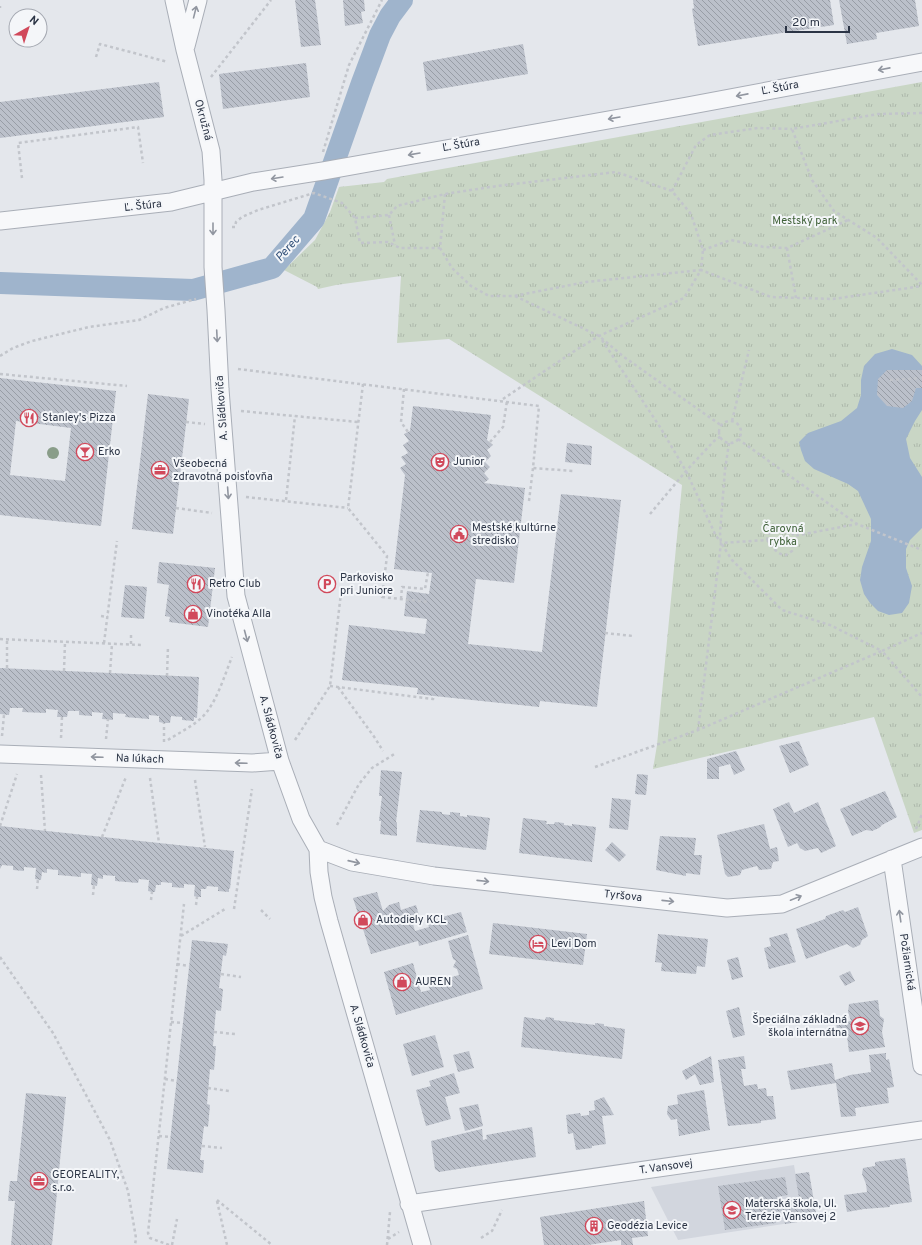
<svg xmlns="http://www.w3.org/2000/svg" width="922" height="1245" font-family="Overpass,sans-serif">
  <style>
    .built { fill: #d2d6de }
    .park { fill: url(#park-tufts) }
    .water { fill: #9fb4cc }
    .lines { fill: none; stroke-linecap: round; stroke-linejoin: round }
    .canal { stroke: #9fb4cc; stroke-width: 22 }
    .building { fill: url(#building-back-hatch); fill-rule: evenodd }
    .street-casing { stroke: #a9aeb7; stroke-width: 19 }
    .path { stroke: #c2c5cb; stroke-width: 2.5; stroke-dasharray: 3 3; stroke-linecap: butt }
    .street { stroke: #f7f8fa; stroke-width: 17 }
    .tree { fill: #899d89 }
    .oneway { stroke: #9196a0 }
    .labels { text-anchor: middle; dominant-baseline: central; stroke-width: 4; stroke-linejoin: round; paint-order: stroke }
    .street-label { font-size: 11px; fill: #2b3445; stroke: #f4f6f9 }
    .park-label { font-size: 11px; fill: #3f6138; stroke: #f4f6f9 }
    .poi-label { font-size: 11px; fill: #2b3445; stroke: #f4f6f9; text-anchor: start }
    .water-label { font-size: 12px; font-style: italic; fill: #34527a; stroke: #f4f6f9 }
  </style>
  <defs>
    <pattern id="park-tufts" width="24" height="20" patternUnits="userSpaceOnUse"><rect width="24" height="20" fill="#c9d6c5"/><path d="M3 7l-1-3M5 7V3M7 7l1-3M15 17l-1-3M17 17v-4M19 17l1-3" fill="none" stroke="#adb8ab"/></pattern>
    <pattern id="building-back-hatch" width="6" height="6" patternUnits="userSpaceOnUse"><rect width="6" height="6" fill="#bbc0ca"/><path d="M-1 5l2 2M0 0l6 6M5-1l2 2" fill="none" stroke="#989da6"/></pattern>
  </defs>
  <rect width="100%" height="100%" fill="#e4e7ec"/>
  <path class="built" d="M 794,1165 L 803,1221 L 678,1240 L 651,1187 Z"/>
  <path class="park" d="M 922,82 L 922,830 L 914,833 L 874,717 L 653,769 L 657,745 L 682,485 L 449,339 L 397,343 L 401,276 L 336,285 L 318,289 L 317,287 L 284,270 L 315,240 L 330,212 L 339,187 L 384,182 L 387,179 Z"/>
  <path class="water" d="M 892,349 L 912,355 L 922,366 L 922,410 L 915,421 L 906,439 L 910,458 L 922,477 L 922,528 L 910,540 L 906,549 L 906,568 L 912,586 L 909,603 L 902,613 L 889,615 L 878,611 L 870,603 L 864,594 L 860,580 L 862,567 L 871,541 L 871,519 L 858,491 L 848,484 L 814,469 L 805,461 L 801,450 L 799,442 L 808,433 L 841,421 L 857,408 L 861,395 L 861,380 L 864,366 L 875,354 Z"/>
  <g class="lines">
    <path class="canal" d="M 0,283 L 193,290 L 272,268 L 314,219 L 362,83 L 380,35 L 390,16 L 402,0"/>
  </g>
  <path class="building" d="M 295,0 L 315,0 L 321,45 L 301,47 Z
    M 343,0 L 364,0 L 365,11 L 361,12 L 363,23 L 345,26 Z
    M 693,0 L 830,0 L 834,25 L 698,46 L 692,9 L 694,8 Z
    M 839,0 L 915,0 L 919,26 L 876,33 L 877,39 L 847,44 Z
    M 523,44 L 528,74 L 427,91 L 423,62 Z
    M 306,63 L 310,97 L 223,109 L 219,74 Z
    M 159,82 L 164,117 L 0,138 L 0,102 Z
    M 887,370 L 922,370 L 922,388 L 916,388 L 912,401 L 903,408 L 887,406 L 877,395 L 878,379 Z
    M 0,378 L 116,391 L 101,526 L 0,515 ZM 16,421 L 71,428 L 65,481 L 10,475 Z
    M 148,394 L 189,399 L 173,534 L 132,529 Z
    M 413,406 L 491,415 L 487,440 L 493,445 L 487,450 L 491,456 L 485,462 L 490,467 L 484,473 L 489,479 L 484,483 L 525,488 L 514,583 L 476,579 L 468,644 L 542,652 L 561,494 L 621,500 L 597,707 L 540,701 L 539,707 L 434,696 L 417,694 L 418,688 L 342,680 L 349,625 L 425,634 L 427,619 L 404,616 L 407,591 L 429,594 L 432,573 L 394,569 L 405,475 L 400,468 L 406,464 L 401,457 L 408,453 L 403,445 L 409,441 L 404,434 L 410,431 Z
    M 567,443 L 592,446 L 591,465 L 565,462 Z
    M 159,562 L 215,568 L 208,627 L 169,622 L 170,617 L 165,616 L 169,585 L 157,583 Z
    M 125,585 L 147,587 L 144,619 L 121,617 Z
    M 0,668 L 199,677 L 197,718 L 194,717 L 194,721 L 182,720 L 182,717 L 171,716 L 170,723 L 164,723 L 159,722 L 159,716 L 149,715 L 149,719 L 125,717 L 126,714 L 113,713 L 113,720 L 102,719 L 103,713 L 92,712 L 92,716 L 79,715 L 79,711 L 68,711 L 67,717 L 57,717 L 58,710 L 46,709 L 46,713 L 22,712 L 23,708 L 10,708 L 9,715 L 0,714 Z
    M 799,741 L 809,765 L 790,773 L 779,746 Z
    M 736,751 L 745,770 L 734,775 L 730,764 L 719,767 L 719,779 L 707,779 L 707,759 Z
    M 381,770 L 402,772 L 396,822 L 397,823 L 397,836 L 380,834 L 381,821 L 379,821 L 382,796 L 379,796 Z
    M 637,774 L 648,775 L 646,795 L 635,794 Z
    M 885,791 L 897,817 L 882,825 L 879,828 L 872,831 L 866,830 L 852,836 L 840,809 Z
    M 612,798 L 631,800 L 628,830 L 609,828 Z
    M 789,802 L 794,813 L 818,802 L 836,846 L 821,853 L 818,848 L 805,851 L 800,848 L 797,843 L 788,847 L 773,809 Z
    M 420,810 L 442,812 L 442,814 L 450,815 L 450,812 L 460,813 L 460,816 L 467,817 L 467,815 L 490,818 L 486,850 L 416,842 Z
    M 523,818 L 547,821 L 546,824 L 554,824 L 555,822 L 564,823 L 564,825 L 572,826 L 572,824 L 596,827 L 592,862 L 519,853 Z
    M 764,824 L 770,849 L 777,847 L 779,861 L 773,862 L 771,869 L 759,870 L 757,866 L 742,870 L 740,875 L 728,877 L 725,874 L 717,835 Z
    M 0,826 L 234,851 L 230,889 L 229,888 L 229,892 L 218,891 L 218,887 L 207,886 L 206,889 L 201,889 L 201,897 L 197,897 L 194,896 L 195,885 L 184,884 L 184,888 L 172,887 L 172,883 L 161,882 L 161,885 L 156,885 L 155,892 L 152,892 L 148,891 L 149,880 L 139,879 L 138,883 L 115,881 L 115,876 L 103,875 L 103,879 L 98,878 L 97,886 L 91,885 L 92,874 L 81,873 L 81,877 L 58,875 L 58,870 L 47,869 L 47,873 L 42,872 L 41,880 L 35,879 L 36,868 L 24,867 L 24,871 L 13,870 L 13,866 L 2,865 L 0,869 Z
    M 660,836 L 696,838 L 694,855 L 702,855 L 700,875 L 686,873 L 686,876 L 656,870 Z
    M 612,842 L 626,855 L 619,862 L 605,850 Z
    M 377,892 L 383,911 L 389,905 L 399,902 L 401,910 L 416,905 L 421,922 L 413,924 L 415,931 L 429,927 L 427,921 L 461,912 L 467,932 L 419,946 L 418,941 L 371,954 L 353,898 Z
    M 858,907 L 868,936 L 862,940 L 860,945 L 853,948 L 847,944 L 806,959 L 796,929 L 825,919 L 826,916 L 843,910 L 845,912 Z
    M 493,923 L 587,934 L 583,965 L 489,954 Z
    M 787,933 L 796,962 L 769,969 L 764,948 L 771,946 L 769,938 Z
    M 658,934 L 708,939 L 705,967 L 697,966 L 696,974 L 661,971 L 662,963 L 655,962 Z
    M 468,935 L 483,989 L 396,1015 L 384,972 L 413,963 L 421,992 L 430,990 L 428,984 L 459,975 L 457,969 L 453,967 L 456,961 L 453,959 L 448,941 Z
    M 192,940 L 228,944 L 226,956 L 223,955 L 219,988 L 223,989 L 221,1011 L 216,1010 L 214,1032 L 213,1046 L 216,1046 L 214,1070 L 210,1069 L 207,1104 L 210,1105 L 208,1127 L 204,1126 L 200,1160 L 204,1160 L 203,1173 L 167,1169 Z
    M 738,957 L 743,977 L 732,980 L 727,960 Z
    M 850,971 L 855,981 L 845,986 L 839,976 Z
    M 878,1000 L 880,1016 L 884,1019 L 882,1032 L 885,1047 L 849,1052 L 846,1028 L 837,1029 L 836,1023 L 851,1021 L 848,1012 L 849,1004 Z
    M 739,1007 L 745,1035 L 733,1038 L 726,1011 Z
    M 524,1017 L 545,1020 L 546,1017 L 554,1018 L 554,1020 L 595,1025 L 595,1023 L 604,1024 L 604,1026 L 625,1029 L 622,1059 L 521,1047 Z
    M 435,1035 L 444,1067 L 412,1076 L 403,1044 Z
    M 469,1051 L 474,1068 L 458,1072 L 453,1055 Z
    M 886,1053 L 886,1060 L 889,1059 L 894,1087 L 887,1088 L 889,1103 L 855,1108 L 856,1116 L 841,1117 L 836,1083 L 791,1090 L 787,1071 L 832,1063 L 835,1080 L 850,1075 L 871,1072 L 869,1055 Z
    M 711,1056 L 714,1082 L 700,1085 L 695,1074 L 686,1080 L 682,1071 Z
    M 744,1056 L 746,1069 L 741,1069 L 744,1086 L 757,1084 L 758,1089 L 766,1088 L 767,1096 L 773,1096 L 776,1119 L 761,1121 L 761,1123 L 728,1126 L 718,1060 Z
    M 454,1073 L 460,1093 L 445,1097 L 451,1119 L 426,1126 L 416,1090 L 431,1086 L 429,1081 Z
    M 704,1090 L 710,1130 L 679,1136 L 677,1119 L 671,1120 L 667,1114 L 668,1106 L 678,1104 L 677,1095 Z
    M 26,1093 L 66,1097 L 52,1245 L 11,1245 L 15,1201 L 8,1201 L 10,1181 L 17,1181 Z
    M 604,1097 L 614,1115 L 602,1116 L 606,1144 L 592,1146 L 592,1148 L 576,1150 L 573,1133 L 568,1134 L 566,1115 L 580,1113 L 581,1116 L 589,1115 L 589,1111 L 595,1110 L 594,1101 Z
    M 478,1104 L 483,1126 L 465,1131 L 459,1108 Z
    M 532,1127 L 536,1157 L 439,1172 L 435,1169 L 431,1141 L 482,1129 L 483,1140 L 487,1139 L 486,1135 Z
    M 905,1158 L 912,1202 L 890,1205 L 890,1207 L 864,1209 L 847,1212 L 844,1195 L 867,1192 L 866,1184 L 862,1174 L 863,1168 L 875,1166 L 875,1162 Z
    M 809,1172 L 817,1219 L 785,1224 L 783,1211 L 775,1212 L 776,1223 L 725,1230 L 718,1186 L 785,1177 L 788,1195 L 777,1197 L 777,1201 L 799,1198 L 795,1174 Z
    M 644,1201 L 648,1236 L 632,1238 L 633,1245 L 621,1245 L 621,1240 L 588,1245 L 544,1245 L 540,1217 Z"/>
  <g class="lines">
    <defs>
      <path id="street" d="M 174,0 L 185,50 L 211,151 L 213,180 L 213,267 L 216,310 L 220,389 L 236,596 L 280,761 L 301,819 L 318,849 L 319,872 L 323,897 L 329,921 L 422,1245
        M 186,46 L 198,0
        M 0,221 L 171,202 L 253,182 L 323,171 L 687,106 L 922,62
        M 0,754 L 252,763 L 280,761
        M 318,849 L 352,862 L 434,876 L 727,908 L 782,904 L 922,847
        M 892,859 L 922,1066
        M 409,1204 L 922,1130"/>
    </defs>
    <use href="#street" class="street-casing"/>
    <path class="path" d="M 0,8 L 0,6
      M 96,57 L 100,44 L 168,62
      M 211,77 L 271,0
      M 922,113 L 878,114 L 792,129 L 812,180 L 834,211 L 877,238 L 922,285
      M 323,152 L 349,65 L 382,0
      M 22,178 L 18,143 L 138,127 L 143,163
      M 672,191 L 696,145 L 710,135 L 758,128 L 792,129
      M 445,194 L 440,248 L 452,268 L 471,286 L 489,296 L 514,296 L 586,282 L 701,270 L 684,298 L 599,336 L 573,352 L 500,401
      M 389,215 L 395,245
      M 355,218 L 389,215 L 397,206 L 445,194 L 497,186 L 616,172 L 672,191 L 691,214 L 703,250 L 701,270 L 771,297 L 833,299 L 922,286
      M 232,227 L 235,227 L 236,222 L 242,217 L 258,210 L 314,193 L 342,203 L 355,218 L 360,243 L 388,242 L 400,248 L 440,248
      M 787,248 L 796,298
      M 703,250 L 731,240 L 764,247 L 787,248 L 848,220
      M 515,296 L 599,336 L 624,357 L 722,426
      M 602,340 L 660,427 L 686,471 L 716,536 L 721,542
      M 0,356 L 13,348 L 32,341 L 89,327 L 139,320 L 164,308 L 196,299
      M 238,369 L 539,406 L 533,468 L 573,471
      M 0,374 L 127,386
      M 890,380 L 922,378
      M 363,384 L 348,508 L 387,556 L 382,597 L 428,602
      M 404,389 L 401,422 L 408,432
      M 241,411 L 358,422
      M 732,421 L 749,350
      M719 432a11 11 0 1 1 22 0a11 11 0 1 1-22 0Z
      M 186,422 L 205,424
      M 738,439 L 857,524 L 922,550
      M 490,442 L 503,427 L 507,401
      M 729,443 L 725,470 L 720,533 L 721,543 L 732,560 L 782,610 L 830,625 L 882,651 L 922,633
      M 246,497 L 348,508
      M 286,500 L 295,416
      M 529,501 L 533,468
      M 176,508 L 212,513
      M 650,514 L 686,471 L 714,441 L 721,436
      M 767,540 C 772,546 777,555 786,555 L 792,551 L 794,536
      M 401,599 L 402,587 L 425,589 L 428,572
      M 101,616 L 108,617
      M 605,633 L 633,636
      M 0,639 L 142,645
      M 104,643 L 117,541
      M 131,644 L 131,635
      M 7,668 L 7,639
      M 64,671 L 65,642
      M 110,673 L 112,644
      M 167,676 L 168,646
      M 330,686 L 433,699 L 434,696
      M 338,687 L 375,738 L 383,751
      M 698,730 L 721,543 L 767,540 C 772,521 785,521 794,536 L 857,524
      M 2,736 L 4,715
      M 61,738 L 62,717
      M 106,739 L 108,719
      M 168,740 C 180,732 196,725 206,713 C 218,698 225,674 232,657
      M 295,740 L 330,686 L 341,593
      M 164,742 L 164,723
      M 595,767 L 698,730 L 882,651 L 922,697
      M 41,775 L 45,831
      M 150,778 L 159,843
      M 195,780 L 205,847
      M 337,825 L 359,784 L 372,768 L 396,753
      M 0,826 L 17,774
      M 916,829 L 922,814
      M 102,837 L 126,777
      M 37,889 L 38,879
      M 93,895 L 94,885
      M 151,900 L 152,892
      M 196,905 L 197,897
      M 234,909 L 252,789
      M 261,910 L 270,919
      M 181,936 L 225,909
      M 0,957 L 53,1033 L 110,1140 L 128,1191 L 136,1238 L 135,1245
      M 177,964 L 189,966
      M 221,974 L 241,977
      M 171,1022 L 183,1023
      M 214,1032 L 235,1034
      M 165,1079 L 177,1081
      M 208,1088 L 229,1091
      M 159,1136 L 171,1137
      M 202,1146 L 222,1148
      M 217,1200 L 272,1245
      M 217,1201 L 227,1245
      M 481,1238 L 492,1231 L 502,1210
      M 388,1239 L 399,1232
      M 169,1245 L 150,1238 L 148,1233 L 184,904
      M 172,1245 L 177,1219
      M 387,1245 L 390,1212"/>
    <use href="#street" class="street"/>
  </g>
  <circle class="tree" cx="53" cy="453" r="6"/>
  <defs><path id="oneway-shaft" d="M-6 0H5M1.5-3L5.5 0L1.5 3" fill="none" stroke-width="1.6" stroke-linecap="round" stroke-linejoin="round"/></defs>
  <g class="oneway">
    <use href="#oneway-shaft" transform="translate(195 12) rotate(-76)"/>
    <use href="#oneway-shaft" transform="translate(884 69) rotate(169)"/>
    <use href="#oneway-shaft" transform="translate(742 95) rotate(169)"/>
    <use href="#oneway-shaft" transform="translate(614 118) rotate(170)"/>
    <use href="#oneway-shaft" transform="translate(414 154) rotate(170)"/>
    <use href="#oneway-shaft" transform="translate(277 178) rotate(171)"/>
    <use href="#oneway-shaft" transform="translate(213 229) rotate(90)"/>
    <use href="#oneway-shaft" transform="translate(217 336) rotate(87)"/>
    <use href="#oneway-shaft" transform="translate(228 493) rotate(86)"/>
    <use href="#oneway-shaft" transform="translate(246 636) rotate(75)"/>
    <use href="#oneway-shaft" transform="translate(97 757) rotate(-178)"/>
    <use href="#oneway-shaft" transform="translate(241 763) rotate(-178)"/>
    <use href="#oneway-shaft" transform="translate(354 862) rotate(13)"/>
    <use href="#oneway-shaft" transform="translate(483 881) rotate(6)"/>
    <use href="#oneway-shaft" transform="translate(796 898) rotate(-22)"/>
    <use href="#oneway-shaft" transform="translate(668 901) rotate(6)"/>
    <use href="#oneway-shaft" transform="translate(900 916) rotate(-98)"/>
  </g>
  <defs>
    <symbol id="restaurant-ring" viewBox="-11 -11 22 22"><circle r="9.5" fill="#f4f6f9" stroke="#d1495b" stroke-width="1.5"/><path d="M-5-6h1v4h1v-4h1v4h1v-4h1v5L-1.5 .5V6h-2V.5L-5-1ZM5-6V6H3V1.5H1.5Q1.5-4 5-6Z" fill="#d1495b"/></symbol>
    <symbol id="bar-ring" viewBox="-11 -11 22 22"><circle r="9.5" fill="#f4f6f9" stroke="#d1495b" stroke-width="1.5"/><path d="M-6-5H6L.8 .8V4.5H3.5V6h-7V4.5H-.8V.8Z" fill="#d1495b"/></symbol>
    <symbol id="theatre-ring" viewBox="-11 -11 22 22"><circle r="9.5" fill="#f4f6f9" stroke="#d1495b" stroke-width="1.5"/><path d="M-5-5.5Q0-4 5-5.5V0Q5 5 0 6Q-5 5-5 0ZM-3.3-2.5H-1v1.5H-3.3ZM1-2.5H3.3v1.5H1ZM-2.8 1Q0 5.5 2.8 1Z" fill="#d1495b"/></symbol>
    <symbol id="office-ring" viewBox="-11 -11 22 22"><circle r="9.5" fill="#f4f6f9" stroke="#d1495b" stroke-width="1.5"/><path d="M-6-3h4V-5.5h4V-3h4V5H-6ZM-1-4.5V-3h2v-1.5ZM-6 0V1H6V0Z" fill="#d1495b"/></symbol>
    <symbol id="civic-ring" viewBox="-11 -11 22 22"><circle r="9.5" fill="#f4f6f9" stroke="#d1495b" stroke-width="1.5"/><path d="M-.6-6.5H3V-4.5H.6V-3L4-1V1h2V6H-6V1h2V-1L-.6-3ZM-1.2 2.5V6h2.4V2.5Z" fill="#d1495b"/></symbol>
    <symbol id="parking-ring" viewBox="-11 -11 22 22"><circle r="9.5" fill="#f4f6f9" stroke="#d1495b" stroke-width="1.5"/><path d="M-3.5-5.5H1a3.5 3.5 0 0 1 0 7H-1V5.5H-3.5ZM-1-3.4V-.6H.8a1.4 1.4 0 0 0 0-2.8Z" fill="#d1495b"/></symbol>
    <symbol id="shop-ring" viewBox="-11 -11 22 22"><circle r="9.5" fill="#f4f6f9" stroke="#d1495b" stroke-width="1.5"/><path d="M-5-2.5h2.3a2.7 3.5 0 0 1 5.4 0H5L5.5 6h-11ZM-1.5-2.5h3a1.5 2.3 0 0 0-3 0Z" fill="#d1495b"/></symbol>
    <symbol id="hotel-ring" viewBox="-11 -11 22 22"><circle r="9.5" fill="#f4f6f9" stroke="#d1495b" stroke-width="1.5"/><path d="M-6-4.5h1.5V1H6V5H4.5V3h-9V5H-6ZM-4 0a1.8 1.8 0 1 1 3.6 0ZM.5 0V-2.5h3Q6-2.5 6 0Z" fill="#d1495b"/></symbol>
    <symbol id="school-ring" viewBox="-11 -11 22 22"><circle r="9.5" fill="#f4f6f9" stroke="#d1495b" stroke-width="1.5"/><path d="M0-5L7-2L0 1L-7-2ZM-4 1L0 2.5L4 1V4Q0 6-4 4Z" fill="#d1495b"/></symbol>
    <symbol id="building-ring" viewBox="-11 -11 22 22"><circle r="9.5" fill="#f4f6f9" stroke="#d1495b" stroke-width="1.5"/><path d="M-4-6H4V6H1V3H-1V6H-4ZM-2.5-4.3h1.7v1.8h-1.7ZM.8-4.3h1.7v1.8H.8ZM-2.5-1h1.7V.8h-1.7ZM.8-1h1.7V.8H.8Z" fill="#d1495b"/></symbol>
  </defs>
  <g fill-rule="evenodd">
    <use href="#restaurant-ring" x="19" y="408" width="20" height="20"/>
    <use href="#bar-ring" x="75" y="442" width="20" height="20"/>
    <use href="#theatre-ring" x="430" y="452" width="20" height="20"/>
    <use href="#office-ring" x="150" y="460" width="20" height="20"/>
    <use href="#civic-ring" x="449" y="524" width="20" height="20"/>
    <use href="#restaurant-ring" x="186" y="574" width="20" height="20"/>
    <use href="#parking-ring" x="317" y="574" width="20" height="20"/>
    <use href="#shop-ring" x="183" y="604" width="20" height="20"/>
    <use href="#shop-ring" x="353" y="910" width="20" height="20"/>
    <use href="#hotel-ring" x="528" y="934" width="20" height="20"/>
    <use href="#shop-ring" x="392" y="972" width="20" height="20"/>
    <use href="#school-ring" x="850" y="1016" width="20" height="20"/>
    <use href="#office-ring" x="29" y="1171" width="20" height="20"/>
    <use href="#school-ring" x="722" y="1200" width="20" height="20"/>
    <use href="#building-ring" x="584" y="1216" width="20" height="20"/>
  </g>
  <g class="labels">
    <g class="street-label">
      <text transform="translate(780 88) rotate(-11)">Ľ. Štúra</text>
      <text transform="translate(203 120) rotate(75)">Okružná</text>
      <text transform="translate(461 145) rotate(-10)">Ľ. Štúra</text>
      <text transform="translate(143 206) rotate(-6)">Ľ. Štúra</text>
      <text transform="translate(222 408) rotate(-94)">A. Sládkoviča</text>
      <text transform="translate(271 727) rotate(75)">A. Sládkoviča</text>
      <text transform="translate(140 759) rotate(2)">Na lúkach</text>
      <text transform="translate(623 896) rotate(6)">Tyršova</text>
      <text transform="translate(907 962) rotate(82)">Požiarnická</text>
      <text transform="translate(362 1036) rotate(74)">A. Sládkoviča</text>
      <text transform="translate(666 1167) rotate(-8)">T. Vansovej</text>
    </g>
    <g class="park-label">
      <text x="805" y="221">Mestský park</text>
      <text x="783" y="529">Čarovná<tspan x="783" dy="13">rybka</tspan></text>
    </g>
    <g class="poi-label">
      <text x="42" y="418">Stanley's Pizza</text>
      <text x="98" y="452">Erko</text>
      <text x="453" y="462">Junior</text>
      <text x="173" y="464">Všeobecná<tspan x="173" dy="13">zdravotná poisťovňa</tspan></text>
      <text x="472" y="528">Mestské kultúrne<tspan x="472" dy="13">stredisko</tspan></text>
      <text x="340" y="578">Parkovisko<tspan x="340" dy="13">pri Juniore</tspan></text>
      <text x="209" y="584">Retro Club</text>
      <text x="206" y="614">Vinotéka Alla</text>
      <text x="376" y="920">Autodiely KCL</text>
      <text x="551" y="944">Levi Dom</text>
      <text x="415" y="982">AUREN</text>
      <text x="847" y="1020" text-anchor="end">Špeciálna základná<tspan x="847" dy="13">škola internátna</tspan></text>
      <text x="52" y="1175">GEOREALITY,<tspan x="52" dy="13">s.r.o.</tspan></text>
      <text x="745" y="1204">Materská škola, Ul.<tspan x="745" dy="13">Terézie Vansovej 2</tspan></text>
      <text x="607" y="1226">Geodézia Levice</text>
    </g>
    <g class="water-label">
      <text transform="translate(288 249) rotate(-49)">Perec</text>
    </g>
  </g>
  <g transform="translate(28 28) rotate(39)"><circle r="19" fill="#f4f6f9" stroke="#a4a8b1"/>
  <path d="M0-3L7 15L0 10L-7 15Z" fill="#d1495b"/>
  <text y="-6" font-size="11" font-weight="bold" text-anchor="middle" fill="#2b3445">N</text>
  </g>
  <path d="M786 26v6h63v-6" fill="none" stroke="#2b3445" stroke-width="2"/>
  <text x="792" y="26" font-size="12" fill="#2b3445" stroke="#f4f6f9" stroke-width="3" paint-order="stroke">20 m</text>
</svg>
